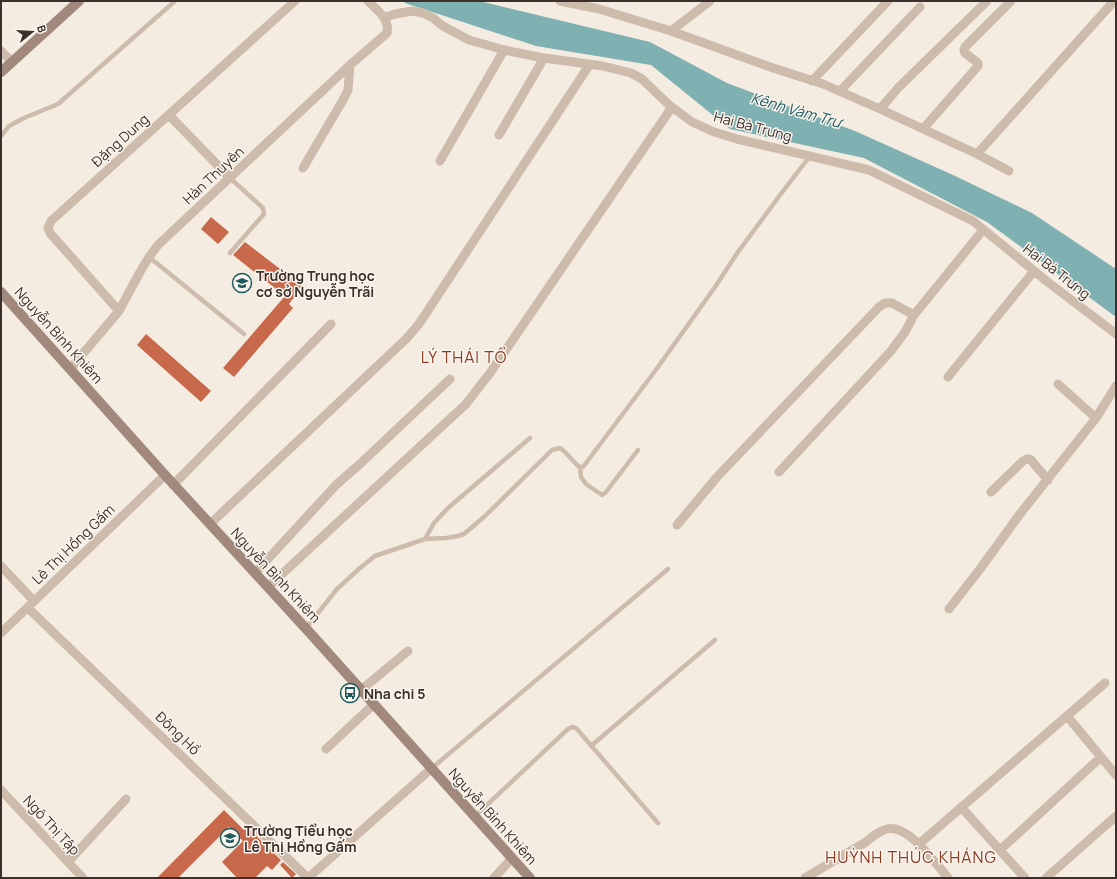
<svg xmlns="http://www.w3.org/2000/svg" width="1117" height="879" font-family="Manrope,sans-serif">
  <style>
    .water { fill: #7fb0b2 }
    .building { fill: #c8694b }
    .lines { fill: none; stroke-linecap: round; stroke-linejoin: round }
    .lane { stroke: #cdbbac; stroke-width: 4.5 }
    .street { stroke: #cdbbac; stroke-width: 9 }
    .secondary { stroke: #a18a7d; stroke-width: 10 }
    .labels { text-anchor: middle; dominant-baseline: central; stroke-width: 3; stroke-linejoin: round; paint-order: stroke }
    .street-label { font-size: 14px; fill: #3b302b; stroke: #fbf5ee }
    .poi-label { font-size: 14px; font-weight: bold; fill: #3b302b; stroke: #fbf5ee; text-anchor: start }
    .water-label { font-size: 15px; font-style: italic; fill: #1f5a5e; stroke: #fbf5ee }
    .quarter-label { font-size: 16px; letter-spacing: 1px; fill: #8c3b22; stroke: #fbf5ee }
  </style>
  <rect width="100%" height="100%" fill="#f4ebe1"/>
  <path class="water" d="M 403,1 L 479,1 L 650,42 L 727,83 L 855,131 L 953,175 L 1032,213 L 1116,269 L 1116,317 L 987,222 L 864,158 L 730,129 L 651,65 L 536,46 L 405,3 Z"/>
  <path class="building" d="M 211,217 L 229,232 L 218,244 L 201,229 Z
    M 245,242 L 297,282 L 298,281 L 303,285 L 289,304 L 293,308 L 234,377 L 223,368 L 285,296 L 233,255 Z
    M 146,334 L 211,391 L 201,402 L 137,345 Z
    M 224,810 L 244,830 L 247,827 L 281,860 L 272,870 L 267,866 L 255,878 L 237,878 L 222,862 L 243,841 L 229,827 L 178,878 L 157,878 Z
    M 283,862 L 296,874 L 292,878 L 280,865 Z"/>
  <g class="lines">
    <path class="lane" d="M 1,136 L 9,126 L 24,118 L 58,104 L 175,1
      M 230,253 L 264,214 L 263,208 L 230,178
      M 149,257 L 244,334
      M 580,467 L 581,477 L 586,484 L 602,495 L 606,492 L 638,450
      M 425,539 L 434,523 L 448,508 L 530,438
      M 306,628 L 337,589 L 360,568 L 375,556 L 425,539 L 446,538 L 458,536 L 464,534 L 484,517 L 552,450 L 560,448 L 565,452 L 578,466 L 580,467 L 583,467 L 658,367 L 715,287 L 738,252 L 780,195 L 810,156
      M 591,746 L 715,640
      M 432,768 L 668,569
      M 475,816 L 568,729 L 572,727 L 576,728 L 658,823"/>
    <path class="street" d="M 560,1 L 599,9 L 671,31 L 773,68 L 823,84 L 880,109 L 977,154 L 1009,171
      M 384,18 L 395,14 L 412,11 L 423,13 L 433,18 L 443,26 L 469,40 L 487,45 L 504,50 L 544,58 L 603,66 L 631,73 L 642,79 L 668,104 L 692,122 L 714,132 L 737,139 L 869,170 L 973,221 L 1049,283 L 1116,334
      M 671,31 L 710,1
      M 1,51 L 12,62
      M 812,81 L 888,1
      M 840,91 L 920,7
      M 880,109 L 899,87 L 987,1
      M 169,115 L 230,178
      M 923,129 L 978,66 L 978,63 L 965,53 L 964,50 L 965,47 L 1011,1
      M 499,135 L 544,58
      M 977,154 L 1114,1
      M 440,161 L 504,50
      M 303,168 L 343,100 L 348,90 L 350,65
      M 119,311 L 50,233 L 48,228 L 51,221 L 295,1
      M 70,369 L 119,311 L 140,272 L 149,257 L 158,245 L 350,65 L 387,33 C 390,19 377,10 368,1
      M 948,377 L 1034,271
      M 1058,384 L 1096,418
      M 779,472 L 891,351 L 905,332 L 914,315 L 983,230
      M 173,485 L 331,324
      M 991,492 L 1023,461 L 1027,459 L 1030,459 L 1048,480
      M 210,524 L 406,339 L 419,324 L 590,64
      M 677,525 L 717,477 L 879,307 L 885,303 L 892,303 L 914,315
      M 1,566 L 34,601
      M 255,573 L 337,484 L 360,464 L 450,379
      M 268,587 L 466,404 L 490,373 L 672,107
      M 28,608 L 308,878
      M 949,609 L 980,569 L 1020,514 L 1096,418 L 1116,386
      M 1,633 L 165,475
      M 361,690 L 408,651
      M 1067,716 L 1116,775
      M 326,749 L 374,704
      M 1,790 L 83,878
      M 961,807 L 1025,878
      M 919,844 L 1105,683
      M 1000,850 L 1101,757
      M 68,862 L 126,799
      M 308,878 L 432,768
      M 494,878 L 512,858
      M 805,878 L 866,842 C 873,836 879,831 887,829 C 908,823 936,864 948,878
      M 1046,878 L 1116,816"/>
    <path class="secondary" d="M 1,72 L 79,1
      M 1,292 L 165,475 L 310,633 L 530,878"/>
  </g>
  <defs>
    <symbol id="school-ring" viewBox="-11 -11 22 22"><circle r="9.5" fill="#fbf5ee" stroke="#1f5a5e" stroke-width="1.5"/><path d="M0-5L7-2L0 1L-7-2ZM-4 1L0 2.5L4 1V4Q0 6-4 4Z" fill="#1f5a5e"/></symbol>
    <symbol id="bus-ring" viewBox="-11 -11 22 22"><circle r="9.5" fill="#fbf5ee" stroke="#1f5a5e" stroke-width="1.5"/><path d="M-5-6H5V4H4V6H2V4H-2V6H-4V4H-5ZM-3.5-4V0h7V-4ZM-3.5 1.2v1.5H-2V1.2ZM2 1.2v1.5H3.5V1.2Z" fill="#1f5a5e"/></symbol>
  </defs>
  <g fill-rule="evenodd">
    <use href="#school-ring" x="231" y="272" width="22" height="22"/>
    <use href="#bus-ring" x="339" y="682" width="22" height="22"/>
    <use href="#school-ring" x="219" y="827" width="22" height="22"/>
  </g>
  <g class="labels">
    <g class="street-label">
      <text transform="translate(753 126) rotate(15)">Hai Bà Trưng</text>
      <text transform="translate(120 140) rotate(-42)">Đặng Dung</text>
      <text transform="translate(213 175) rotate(-43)">Hàn Thuyên</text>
      <text transform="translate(1057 271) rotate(38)">Hai Bà Trưng</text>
      <text transform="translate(59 335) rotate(48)">Nguyễn Bỉnh Khiêm</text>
      <text transform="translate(73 544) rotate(-44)">Lê Thị Hồng Gấm</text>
      <text transform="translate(276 575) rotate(47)">Nguyễn Bỉnh Khiêm</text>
      <text transform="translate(178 733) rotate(44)">Đông Hồ</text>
      <text transform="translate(493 816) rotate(48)">Nguyễn Bỉnh Khiêm</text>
      <text transform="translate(52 825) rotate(47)">Ngô Thị Tập</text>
    </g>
    <g class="poi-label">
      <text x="256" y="275">Trường Trung học<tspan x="256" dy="16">cơ sở Nguyễn Trãi</tspan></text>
      <text x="364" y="693">Nha chi 5</text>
      <text x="244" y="830">Trường Tiểu học<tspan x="244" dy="16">Lê Thị Hồng Gấm</tspan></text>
    </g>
    <g class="water-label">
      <text transform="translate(796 110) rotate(16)">Kênh Vàm Trư</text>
    </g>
    <g class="quarter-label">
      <text x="464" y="357">LÝ THÁI TỔ</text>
      <text x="911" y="857">HUỲNH THÚC KHÁNG</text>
    </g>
  </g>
  <rect width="1117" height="879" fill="none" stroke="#3b302b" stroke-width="4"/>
  <g transform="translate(32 32) rotate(72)" stroke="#fbf5ee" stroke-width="3" paint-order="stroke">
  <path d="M0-3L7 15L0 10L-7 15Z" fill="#3b302b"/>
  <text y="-6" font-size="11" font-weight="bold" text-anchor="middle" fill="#3b302b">B</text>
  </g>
</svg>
